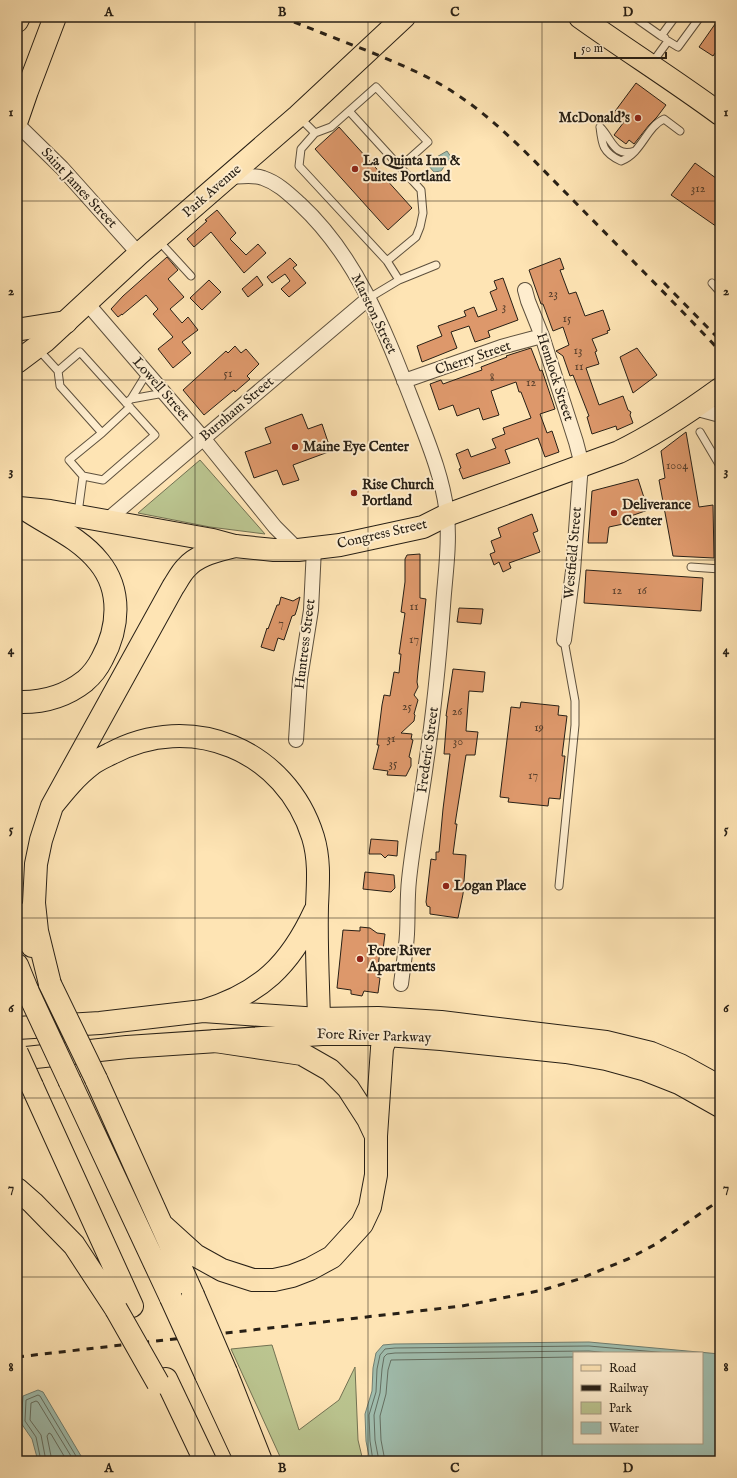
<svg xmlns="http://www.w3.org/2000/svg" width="737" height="1478" font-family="'IM FELL English',serif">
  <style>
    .green { fill: #bbc590; stroke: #727253 }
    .water { fill: #a0beaf; stroke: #707f72; fill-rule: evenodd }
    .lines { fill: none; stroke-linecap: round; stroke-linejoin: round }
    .shore { stroke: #646f62; stroke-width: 1 }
    .building { fill: #dd986b; stroke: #282016 }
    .lane-casing { stroke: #5e513e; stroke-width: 9 }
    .street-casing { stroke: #5e513e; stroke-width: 16 }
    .primary-casing { stroke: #282016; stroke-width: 24 }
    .highway-casing { stroke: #282016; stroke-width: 24 }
    .lane { stroke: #feedce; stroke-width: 7 }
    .street { stroke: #feedce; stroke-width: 14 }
    .primary { stroke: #fee4b4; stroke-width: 22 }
    .highway { stroke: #fee4b4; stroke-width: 22 }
    .rail { stroke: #282016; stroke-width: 3; stroke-dasharray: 7 7; stroke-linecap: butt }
    .highway-bridge-casing { stroke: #282016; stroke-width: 24; stroke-linecap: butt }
    .highway-bridge { stroke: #fee4b4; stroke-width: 22 }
    .grid { fill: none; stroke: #282016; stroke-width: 1; stroke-opacity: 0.55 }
    .poi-dot { fill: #8f2418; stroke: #feedce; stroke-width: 1.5 }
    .labels { text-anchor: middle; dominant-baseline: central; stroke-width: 4; stroke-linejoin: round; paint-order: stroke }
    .number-label { font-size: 12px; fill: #553e2b }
    .poi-label { font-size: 14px; font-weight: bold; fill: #282016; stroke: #feedce; text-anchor: start }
    .street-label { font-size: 14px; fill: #282016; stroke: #feedce }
    .neatline { fill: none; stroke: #282016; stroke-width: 1.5 }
    .grid-label { font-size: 13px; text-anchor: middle; font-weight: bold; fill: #282016 }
  </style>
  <rect width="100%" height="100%" fill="#fee4b4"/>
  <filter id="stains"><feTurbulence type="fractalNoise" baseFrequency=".005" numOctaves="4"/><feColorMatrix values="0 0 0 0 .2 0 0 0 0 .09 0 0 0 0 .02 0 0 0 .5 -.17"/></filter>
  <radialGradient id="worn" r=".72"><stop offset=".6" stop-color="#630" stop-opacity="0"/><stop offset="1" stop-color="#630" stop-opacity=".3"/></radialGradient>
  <path class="green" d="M 200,460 L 265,534 L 210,527 L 138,513 Z
    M 272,1345 L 299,1430 L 339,1400 L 355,1367 L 358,1440 L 363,1461 L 282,1461 L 231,1349 Z"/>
  <path class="water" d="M 447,151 L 451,157 L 441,171 L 434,172 L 428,165 L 435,158 Z
    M 589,1342 L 720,1354 L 720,1461 L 370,1461 L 366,1441 L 365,1414 L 372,1391 L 373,1368 L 376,1353 L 383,1345 L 394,1344 ZM 574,1353 L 702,1353 L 702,1443 L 574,1443 Z
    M 38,1390 L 43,1392 L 84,1461 L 38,1461 L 32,1439 L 21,1423 L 23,1396 Z"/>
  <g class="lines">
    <path class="shore" d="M 41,1461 L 36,1437 L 25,1421 L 26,1400 L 38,1395 L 40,1396 L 79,1461
      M 46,1461 L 41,1435 L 30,1420 L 31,1403 L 36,1401 L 38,1402 L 74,1461
      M 52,1461 L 47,1436 L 49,1433 L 51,1434 L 67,1461
      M 373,1461 L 370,1441 L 369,1415 L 376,1392 L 377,1369 L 380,1355 L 385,1349 L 395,1348 L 589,1346 L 668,1353
      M 379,1461 L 375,1440 L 374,1415 L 380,1393 L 382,1369 L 384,1357 L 387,1354 L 395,1353 L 589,1351 L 610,1353
      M 385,1461 L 381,1440 L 380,1416 L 386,1394 L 388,1370 L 391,1360 L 574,1357"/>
  </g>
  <path class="building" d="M 720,17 L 720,46 L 713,56 L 699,47 Z
    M 636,83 L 666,105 L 657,117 L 649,125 L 634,144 L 629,140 L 626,144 L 614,135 L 624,122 L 613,114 Z
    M 339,127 L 412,208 L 388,230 L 315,149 Z
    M 695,163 L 720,181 L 720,229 L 671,195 Z
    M 217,210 L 236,233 L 230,239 L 246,255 L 258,244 L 266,253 L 244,273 L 211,232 L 194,247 L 187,239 L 207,221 L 205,220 Z
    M 167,257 L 178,270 L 168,279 L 184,297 L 170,309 L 182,323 L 188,317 L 198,330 L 182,342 L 191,353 L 173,368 L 158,349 L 173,337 L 153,314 L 158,309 L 146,295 L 122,315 L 122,314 L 118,317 L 111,309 L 123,296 Z
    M 290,258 L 297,265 L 293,268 L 306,283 L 289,297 L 281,289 L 290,281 L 285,274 L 272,283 L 267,277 Z
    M 560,258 L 564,269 L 560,270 L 569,294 L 576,292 L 585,316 L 603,310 L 610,330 L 607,331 L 608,333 L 592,339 L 597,351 L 595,352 L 599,364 L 586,368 L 599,405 L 623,396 L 628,410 L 631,412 L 630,415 L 633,423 L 617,430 L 616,426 L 592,434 L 587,417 L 589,416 L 573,375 L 570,376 L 563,356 L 556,351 L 569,345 L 563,327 L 553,331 L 543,304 L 541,304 L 529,270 Z
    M 257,276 L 263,285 L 248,297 L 242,289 Z
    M 503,278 L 518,320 L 488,331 L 490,337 L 475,342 L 469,326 L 451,332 L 457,348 L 422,362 L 417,346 L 442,336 L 438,326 L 466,316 L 464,311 L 474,307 L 478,317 L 497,310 L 490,292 L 497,289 L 494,281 Z
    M 209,280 L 221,292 L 202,310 L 190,298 Z
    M 235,346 L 241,353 L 246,349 L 259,364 L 247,376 L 250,379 L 235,392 L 234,390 L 204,415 L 183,390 L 226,351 L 228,353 Z
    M 531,348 L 540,371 L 542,370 L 555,409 L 540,414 L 547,433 L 552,431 L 559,452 L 545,457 L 538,438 L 505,450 L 510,463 L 463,479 L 459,469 L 461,468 L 456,454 L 468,449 L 471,457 L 496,448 L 492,439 L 505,434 L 503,428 L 531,418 L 521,392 L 519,392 L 516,382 L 491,391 L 499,415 L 483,420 L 479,408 L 457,416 L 453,405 L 439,410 L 430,384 L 441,380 L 443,384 L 482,370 L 481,367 L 507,357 L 506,356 Z
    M 637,348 L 657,375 L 633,393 L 620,357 Z
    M 302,414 L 308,429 L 322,424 L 331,451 L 293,465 L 299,480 L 283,485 L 277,470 L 254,478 L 245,452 L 271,443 L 265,428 Z
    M 686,432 L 699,507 L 713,505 L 714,558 L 673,556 L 659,480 L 665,478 L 661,451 Z
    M 638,479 L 648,510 L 628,517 L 628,523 L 609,527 L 607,543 L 588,543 L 592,491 Z
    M 532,514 L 538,531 L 533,533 L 540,552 L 509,563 L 511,568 L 503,572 L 499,562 L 494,565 L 490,554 L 495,552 L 491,541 L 501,537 L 498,528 Z
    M 420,554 L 420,598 L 426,599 L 418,671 L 417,682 L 418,687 L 414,695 L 418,700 L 414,714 L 415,715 L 414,721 L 401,733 L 412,734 L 411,739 L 413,740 L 409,757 L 411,758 L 411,766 L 406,776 L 387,775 L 388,771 L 373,769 L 379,745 L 377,745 L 382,705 L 384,695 L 390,696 L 394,672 L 399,673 L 401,654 L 399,654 L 405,613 L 401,612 L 405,582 L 405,559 L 407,555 Z
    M 586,570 L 703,578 L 701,611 L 584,603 Z
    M 281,597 L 293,601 L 300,597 L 297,609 L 295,615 L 292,616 L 284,640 L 278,638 L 274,651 L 261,647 L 267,628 L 268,629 L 277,605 L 279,605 Z
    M 459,608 L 483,609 L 481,624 L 457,622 Z
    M 453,669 L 485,672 L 483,692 L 469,691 L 466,731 L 478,732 L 475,755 L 466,755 L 455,824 L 457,824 L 453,854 L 466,855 L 463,894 L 458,918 L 430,914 L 430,907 L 427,906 L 426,902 L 431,859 L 436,860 L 436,852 L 439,852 L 443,809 L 450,754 L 444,754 L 447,716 L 446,716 Z
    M 521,702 L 559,706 L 558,715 L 567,716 L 562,756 L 565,756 L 560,799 L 549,798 L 548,806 L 508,802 L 509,798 L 500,797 L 511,707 L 520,708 Z
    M 371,839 L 398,841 L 397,856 L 388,855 L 385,858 L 381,854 L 369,854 Z
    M 365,872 L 394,875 L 395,888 L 391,892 L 363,889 Z
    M 360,927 L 370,928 L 377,933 L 385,934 L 383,950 L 380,950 L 377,977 L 380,978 L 378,993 L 364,991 L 362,996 L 351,994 L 351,990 L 337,988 L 343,930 L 360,931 Z"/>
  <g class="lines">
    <defs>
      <path id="lane" d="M 634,17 L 661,36
        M 665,38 L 661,36 L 675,17
        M 652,63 L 668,41 L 678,47 L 700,17
        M 349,111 L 376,87 L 428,142 L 400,167
        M 299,117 L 315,133 L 331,127 L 349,111 L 421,190 L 423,213 L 420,227 L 416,237 L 387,261 L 399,280 L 369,298
        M 600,127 C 602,145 603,153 621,161 C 642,153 646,127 664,119 L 680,131
        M 600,127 C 612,139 614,158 635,151
        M 315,133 L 301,149 L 299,166 L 387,261
        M 158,240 L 191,276
        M 399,280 L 436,265
        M 712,283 L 720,292
        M 38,349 L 58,371 L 80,352 L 155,435 L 103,480 L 83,476 L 69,460 L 102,433 L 60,386 L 58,371
        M 131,399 L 164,393
        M 126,403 L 131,399 L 147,373
        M 700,432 L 720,466
        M 102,433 L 130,407
        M 78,513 L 83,476
        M 691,567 L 720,569
        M 559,886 L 575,725 L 575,701 L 564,640"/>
      <path id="street" d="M 17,124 L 62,168 L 139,254
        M 227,177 C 238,177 253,174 263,178 C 278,183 289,194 300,204 C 358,258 385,331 413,403 C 426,437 444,479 447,516 C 450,546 445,576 443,606 C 439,659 434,711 426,764 C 421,802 413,841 409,880 C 407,898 408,916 407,934 C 406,951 403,967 401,984
        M 525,290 L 528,301 L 542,336 L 576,442 L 582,465 L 580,477 L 573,571 L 564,640
        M 86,302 L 203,438 L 275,527 L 298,550
        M 404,381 L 501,347 L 542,336
        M 694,408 L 720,415
        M 106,521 L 369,298
        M 296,740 L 300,679 L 311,610 L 314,548"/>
      <path id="primary" d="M 580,17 C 626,50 674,80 720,114
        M 17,362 L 45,341 L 139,254 L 298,116 L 404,17
        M 19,508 L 50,511 L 213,540 L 235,546 L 274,550 L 298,550 L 340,545 L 423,527 L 447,515 L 619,452 C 656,434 687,413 720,389
        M 17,1028 L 100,1023 L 203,1011 L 319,1019 L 378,1018 L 441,1022 L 606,1042 L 651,1053 L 680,1065 L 720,1087
        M 17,1059 L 127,1047 L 322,1034 L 372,1034 L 441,1039 L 566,1052 L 606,1059 L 646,1070 L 679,1083 L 720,1106"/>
      <path id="highway" d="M 17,21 L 19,17
        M 17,120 L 27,91 L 55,17
        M 17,328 L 22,329 L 66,322
        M 17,702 C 42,703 66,696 85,681 C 92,675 98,667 102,659 C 119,628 122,590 99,562 C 79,537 50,526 25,509
        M 52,806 C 64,791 76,776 92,764 C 97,760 104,757 110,754 C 191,710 286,750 313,837 C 320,860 318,883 317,906 C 316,944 318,981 319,1019 L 322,1034
        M 17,913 L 32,946
        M 17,965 L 28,992
        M 50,984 L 37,931 L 34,903 L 36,864 L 41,840 L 52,806 L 173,587 C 177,581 181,573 186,568 C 198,554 217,551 235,546
        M 203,1011 C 260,994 290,965 315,911
        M 215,1041 L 302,1054 L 330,1070 L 348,1088 L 368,1119 L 376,1136
        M 96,1079 L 193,1295
        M 70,1082 L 171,1298
        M 32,1086 L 132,1306
        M 17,1189 L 33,1203 L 74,1245 L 116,1309
        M 163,1226 L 195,1255 L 222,1270 L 253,1280 L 274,1280 L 292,1276 L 310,1269 L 332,1257 L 362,1224 L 370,1207 L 376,1175 L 376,1136 L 382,1048 L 387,1035 L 400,1020
        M 226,1372 L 261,1461
        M 206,1375 L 246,1461
        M 166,1379 L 205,1461"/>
    </defs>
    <use href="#lane" class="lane-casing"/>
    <use href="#street" class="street-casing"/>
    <use href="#primary" class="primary-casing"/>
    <use href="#highway" class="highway-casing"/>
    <use href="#lane" class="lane"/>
    <use href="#street" class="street"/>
    <use href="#primary" class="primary"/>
    <use href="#highway" class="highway"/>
    <path class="rail" d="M 281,17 C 310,28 339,40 368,51 C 397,63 427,75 453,92 C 497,120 533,160 570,197 C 620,248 671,299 720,351
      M 664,283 L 720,340
      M 17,1357 L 462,1306 L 543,1290 L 579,1279 L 628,1259 L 656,1244 L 720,1200"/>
    <defs>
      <path id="highway-bridge" d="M 50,984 L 96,1079
        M 28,992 L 70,1082
        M 17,1053 L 32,1086
        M 193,1295 L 226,1372
        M 171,1298 L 206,1375
        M 116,1309 L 158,1383"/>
    </defs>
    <use href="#highway-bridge" class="highway-bridge-casing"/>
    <use href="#highway-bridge" class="highway-bridge"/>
  </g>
  <path class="grid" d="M 195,17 L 195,1461M 368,17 L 368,1461M 542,17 L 542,1461M 17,201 L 720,201M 17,380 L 720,380M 17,560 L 720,560M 17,739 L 720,739M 17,918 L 720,918M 17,1098 L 720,1098M 17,1277 L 720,1277"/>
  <g class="poi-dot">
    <circle cx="638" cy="118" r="4"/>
    <circle cx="355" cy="169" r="4"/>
    <circle cx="295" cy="447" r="4"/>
    <circle cx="354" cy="493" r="4"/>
    <circle cx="614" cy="513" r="4"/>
    <circle cx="446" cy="886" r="4"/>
    <circle cx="360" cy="959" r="4"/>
  </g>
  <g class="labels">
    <g class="number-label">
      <text x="698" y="188">312</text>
      <text x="553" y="293">23</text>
      <text x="504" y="306">3</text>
      <text x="567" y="318">15</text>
      <text x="578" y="350">13</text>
      <text x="579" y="366">11</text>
      <text x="228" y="373">51</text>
      <text x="492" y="377">8</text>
      <text x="531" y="382">12</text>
      <text x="677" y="465">1004</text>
      <text x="617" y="590">12</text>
      <text x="642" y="590">16</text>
      <text x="414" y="606">11</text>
      <text x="281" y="623">7</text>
      <text x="414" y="639">17</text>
      <text x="407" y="706">25</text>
      <text x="457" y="711">26</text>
      <text x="539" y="727">19</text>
      <text x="391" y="738">31</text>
      <text x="458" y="741">30</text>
      <text x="393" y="763">35</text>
      <text x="533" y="775">17</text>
    </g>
    <g class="poi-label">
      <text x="630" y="118" text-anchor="end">McDonald's</text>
      <text x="363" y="161">La Quinta Inn &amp;<tspan x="363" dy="16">Suites Portland</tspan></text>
      <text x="303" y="447">Maine Eye Center</text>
      <text x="362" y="485">Rise Church<tspan x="362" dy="16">Portland</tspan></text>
      <text x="622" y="505">Deliverance<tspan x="622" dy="16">Center</tspan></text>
      <text x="454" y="886">Logan Place</text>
      <text x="368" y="951">Fore River<tspan x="368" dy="16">Apartments</tspan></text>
    </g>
    <g class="street-label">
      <text transform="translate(79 188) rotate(47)">Saint James Street</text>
      <text transform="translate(212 191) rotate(-41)">Park Avenue</text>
      <text transform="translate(374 314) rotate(64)">Marston Street</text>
      <text transform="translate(473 358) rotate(-19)">Cherry Street</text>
      <text transform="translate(555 377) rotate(72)">Hemlock Street</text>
      <text transform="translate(161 389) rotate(49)">Lowell Street</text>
      <text transform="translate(237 409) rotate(-40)">Burnham Street</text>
      <text transform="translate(382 534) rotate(-13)">Congress Street</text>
      <text transform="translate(573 553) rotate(-85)">Westfield Street</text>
      <text transform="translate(305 644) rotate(-83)">Huntress Street</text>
      <text transform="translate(428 750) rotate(-82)">Frederic Street</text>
      <text transform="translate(374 1036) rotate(2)">Fore River Parkway</text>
    </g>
  </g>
  <rect width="737" height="1478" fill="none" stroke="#fee4b4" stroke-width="44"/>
  <rect x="573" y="1352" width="130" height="92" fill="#feedce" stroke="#a89b84"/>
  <rect x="581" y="1365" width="20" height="6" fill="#fee4b4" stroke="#a89b84"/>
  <text x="609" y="1372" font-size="12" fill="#282016">Road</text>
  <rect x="581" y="1385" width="20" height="6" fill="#282016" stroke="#a89b84"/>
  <text x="609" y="1392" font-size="12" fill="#282016">Railway</text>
  <rect x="581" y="1402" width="20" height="12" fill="#bbc590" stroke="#a89b84"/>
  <text x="609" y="1412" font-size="12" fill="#282016">Park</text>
  <rect x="581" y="1422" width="20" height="12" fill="#a0beaf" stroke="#a89b84"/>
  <text x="609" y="1432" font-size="12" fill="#282016">Water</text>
  <path d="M575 52v6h91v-6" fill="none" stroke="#282016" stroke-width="2"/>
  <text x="581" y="52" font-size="12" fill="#282016" stroke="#feedce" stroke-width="3" paint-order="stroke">50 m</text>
  <rect x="22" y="22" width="693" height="1434" class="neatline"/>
  <g class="grid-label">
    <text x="109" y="16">A</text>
    <text x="282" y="16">B</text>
    <text x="455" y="16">C</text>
    <text x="628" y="16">D</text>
    <text x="11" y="116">1</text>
    <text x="726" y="116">1</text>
    <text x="11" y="295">2</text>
    <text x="726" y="295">2</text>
    <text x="11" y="475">3</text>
    <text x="726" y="475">3</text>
    <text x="11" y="654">4</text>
    <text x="726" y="654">4</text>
    <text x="11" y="833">5</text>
    <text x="726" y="833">5</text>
    <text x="11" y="1012">6</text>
    <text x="726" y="1012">6</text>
    <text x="11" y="1192">7</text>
    <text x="726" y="1192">7</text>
    <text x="11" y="1371">8</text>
    <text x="726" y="1371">8</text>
    <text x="109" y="1472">A</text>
    <text x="282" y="1472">B</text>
    <text x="455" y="1472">C</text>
    <text x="628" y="1472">D</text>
  </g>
  <rect width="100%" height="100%" filter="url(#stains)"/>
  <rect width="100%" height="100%" fill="url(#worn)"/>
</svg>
